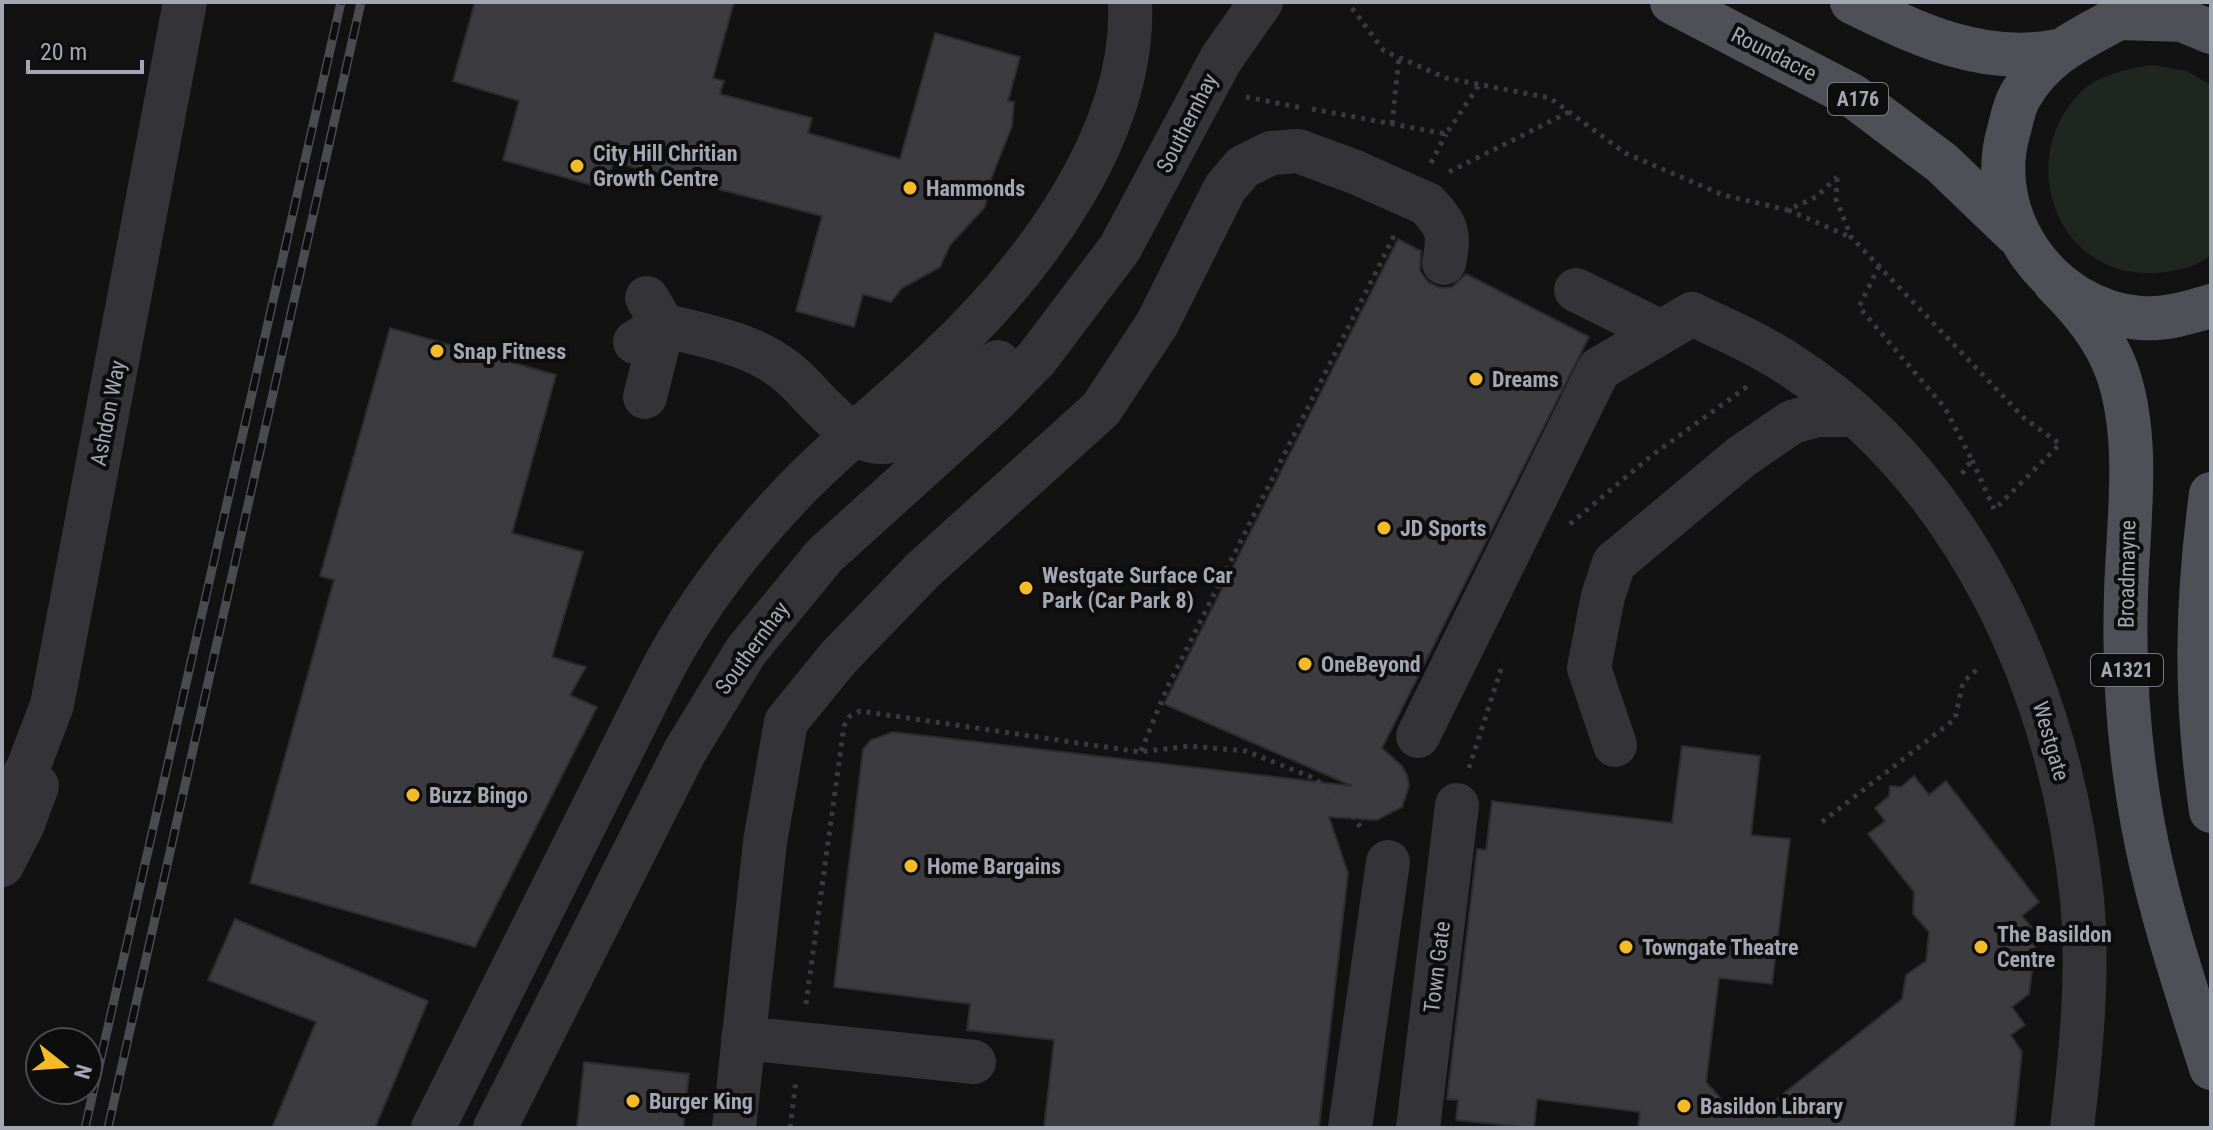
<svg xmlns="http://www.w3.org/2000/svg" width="2213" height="1130" font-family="'Roboto Condensed',sans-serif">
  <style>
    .green { fill: #1e261f }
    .building { fill: #3c3c40; stroke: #2c2c2f; stroke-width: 2 }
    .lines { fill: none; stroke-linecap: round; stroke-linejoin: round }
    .path { stroke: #393a3f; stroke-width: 5; stroke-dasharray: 4 6; stroke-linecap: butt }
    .minor { stroke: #333338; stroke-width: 44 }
    .major { stroke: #4f5057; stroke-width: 44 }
    .rail-casing { stroke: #4a4b51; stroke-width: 9 }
    .rail { stroke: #0d0d0e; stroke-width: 6; stroke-dasharray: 18; stroke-linecap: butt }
    .minor-bridge { stroke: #333338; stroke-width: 44 }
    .poi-dot { fill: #f4bb29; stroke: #0d0d0e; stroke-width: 3 }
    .labels { text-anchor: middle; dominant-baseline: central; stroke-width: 8; stroke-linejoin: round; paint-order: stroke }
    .shield { fill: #0d0d0e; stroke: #767982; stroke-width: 2 }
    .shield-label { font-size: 20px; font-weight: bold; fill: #a3a7b4 }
    .street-label { font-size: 22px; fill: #a3a7b4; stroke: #0d0d0e }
    .poi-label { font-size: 22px; font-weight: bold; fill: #a3a7b4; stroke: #0d0d0e; text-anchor: start }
  </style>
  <rect width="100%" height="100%" fill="#121213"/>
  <path class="green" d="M 2152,65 L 2187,71 L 2211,85 L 2211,255 C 2195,268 2174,272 2154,273 C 2054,278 2013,154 2084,89 C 2103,73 2129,69 2152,65 Z"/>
  <path class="building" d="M 475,2 L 734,2 L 713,78 L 724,81 L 720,94 L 812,118 L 808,133 L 900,159 L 935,33 L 1020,57 L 1008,101 L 1014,102 L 1012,126 L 991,179 L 985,207 L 950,245 L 940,267 L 902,288 L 891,302 L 863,294 L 854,327 L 796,311 L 822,216 L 613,162 L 606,189 L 503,160 L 519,101 L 453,81 Z
    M 1398,239 L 1421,251 L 1420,271 L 1428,282 L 1440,288 L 1452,287 L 1466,274 L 1589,337 L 1382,748 L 1402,766 L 1407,775 L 1409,786 L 1402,807 L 1377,820 L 1329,817 L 1348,873 L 1319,1128 L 1044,1128 L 1054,1040 L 967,1030 L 970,1004 L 834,987 L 863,749 L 871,740 L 893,732 L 1352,786 L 1164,704 Z
    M 390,328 L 556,375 L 512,533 L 583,552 L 552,657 L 586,667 L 570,695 L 597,707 L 475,947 L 250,883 L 334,580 L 320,576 Z
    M 1682,746 L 1760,756 L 1751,835 L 1790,839 L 1772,984 L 1719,978 L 1706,1082 L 1722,1100 L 1768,1106 L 1902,999 L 1906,975 L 1926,961 L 1929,932 L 1913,914 L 1914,892 L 1868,834 L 1885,821 L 1875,808 L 1889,796 L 1890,786 L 1901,787 L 1914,776 L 1929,795 L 1946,781 L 2039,902 L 2022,916 L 2037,934 L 2029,994 L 2012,1007 L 2025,1025 L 2011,1035 L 2022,1052 L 2014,1128 L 1638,1128 L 1640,1112 L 1537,1099 L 1534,1128 L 1456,1120 L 1458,1100 L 1447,1099 L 1477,849 L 1486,850 L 1492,801 L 1672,823 Z
    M 235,919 L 428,1001 L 375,1128 L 272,1128 L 316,1022 L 208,980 Z
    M 584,1062 L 689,1074 L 683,1128 L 577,1128 Z"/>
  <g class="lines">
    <path class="path" d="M 1352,8 L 1384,51 L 1446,78 L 1550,98 L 1625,153 L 1723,195 L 1788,210 L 1816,197 L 1837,177
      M 1246,97 L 1303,108
      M 1312,109 L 1446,134 L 1479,85
      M 1392,124 L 1399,57
      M 1431,163 L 1446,134
      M 1449,172 L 1569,112
      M 1837,178 L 1836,199 L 1851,237 L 2024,418 L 2060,444 L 1996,508
      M 1788,210 L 1850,237
      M 1879,266 L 1859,307 L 1945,408 L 1972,460 L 1961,475
      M 1972,460 L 1994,509
      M 1570,524 L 1651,456 L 1748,386
      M 1141,751 L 1167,688 L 1396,232
      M 1469,768 L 1503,663
      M 1822,822 L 1955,719 L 1963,682 L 1981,666
      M 806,1004 L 844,726 L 850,716 L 860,711 L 1140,752 L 1189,746 L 1246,751 L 1311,777 L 1333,791 L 1363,830
      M 790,1128 L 796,1081"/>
    <path class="minor" d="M 1427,204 C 1448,227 1450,233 1444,263
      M 1576,290 L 1661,332
      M 635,342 L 663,325 C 708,337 757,344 792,376 C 817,398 852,450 890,441 C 918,435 974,381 998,362
      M 645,397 L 663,325 L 647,298
      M 1418,736 L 1599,369 L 1692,314 C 1723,329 1755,342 1784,361 C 1966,476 2061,691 2082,899 C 2089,974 2081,1053 2072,1128
      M 1615,745 L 1589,668 L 1603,596 L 1614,563 L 1741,457 L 1792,422 L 1817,415 L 1853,415
      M 2,814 L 28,768 L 52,705 L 185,2
      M 2,865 L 23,824 L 37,786
      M 743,1038 L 974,1062
      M 433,1128 L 656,682 C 692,610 742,545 798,487 C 842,442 892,403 937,360 C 1031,272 1136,136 1130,2
      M 495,1128 L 685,751 L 746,651 L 825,555 L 992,404 L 1037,358 L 1120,248 L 1221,59 L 1261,2
      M 734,1128 L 765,842 L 786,722 L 838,658 L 923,570 L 1101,409 L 1157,324 L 1225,188 L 1243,167 L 1271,153 L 1298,151 L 1355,172
      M 1350,1128 L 1388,862
      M 1418,1128 L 1457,805"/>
    <path class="major" d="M 1672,2 L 1853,96 L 1942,163 L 2016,234
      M 1852,2 C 1917,34 1983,66 2057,51
      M 2144,2 C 2097,35 2052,42 2020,96 C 2014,106 2012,119 2009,130 C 1983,217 2049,310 2140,318 C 2164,320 2188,313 2211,306
      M 2121,18 L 2182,20 L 2211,32
      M 2055,283 C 2081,309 2104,336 2117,371 C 2141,440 2128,522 2126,594 C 2124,656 2127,720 2136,781 C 2149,880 2181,974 2211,1068
      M 2211,494 C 2196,606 2195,699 2211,811"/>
    <defs>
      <path id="rail" d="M 85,1128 L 341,2
        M 108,1128 L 361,2"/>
    </defs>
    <use href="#rail" class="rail-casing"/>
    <use href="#rail" class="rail"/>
    <path class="minor-bridge" d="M 1355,172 L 1427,204"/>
  </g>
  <g class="poi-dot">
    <circle cx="577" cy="166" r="8"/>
    <circle cx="910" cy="188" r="8"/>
    <circle cx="437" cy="351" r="8"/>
    <circle cx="1476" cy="379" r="8"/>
    <circle cx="1384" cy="528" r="8"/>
    <circle cx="1026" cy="588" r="8"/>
    <circle cx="1305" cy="664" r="8"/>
    <circle cx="413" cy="795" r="8"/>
    <circle cx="911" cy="866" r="8"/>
    <circle cx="1626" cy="947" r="8"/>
    <circle cx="1981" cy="947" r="8"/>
    <circle cx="633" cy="1101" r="8"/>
    <circle cx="1684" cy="1106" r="8"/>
  </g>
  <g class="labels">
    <g class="shield">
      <rect x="1828" y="83" width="60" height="32" rx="6"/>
      <rect x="2091" y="654" width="72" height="32" rx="6"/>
    </g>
    <g class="shield-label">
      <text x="1858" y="99">A176</text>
      <text x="2127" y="670">A1321</text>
    </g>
    <g class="street-label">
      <text transform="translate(1774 54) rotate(27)">Roundacre</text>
      <text transform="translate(1187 123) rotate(-63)">Southernhay</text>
      <text transform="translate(108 413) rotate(-79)">Ashdon Way</text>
      <text transform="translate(2127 574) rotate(-89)">Broadmayne</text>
      <text transform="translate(752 648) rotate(-54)">Southernhay</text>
      <text transform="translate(2051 741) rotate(74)">Westgate</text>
      <text transform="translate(1437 967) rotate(-83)">Town Gate</text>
    </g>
    <g class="poi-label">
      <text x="593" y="153">City Hill Chritian<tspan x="593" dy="25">Growth Centre</tspan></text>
      <text x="926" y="188">Hammonds</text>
      <text x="453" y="351">Snap Fitness</text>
      <text x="1492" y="379">Dreams</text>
      <text x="1400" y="528">JD Sports</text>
      <text x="1042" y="575">Westgate Surface Car<tspan x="1042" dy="25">Park (Car Park 8)</tspan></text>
      <text x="1321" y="664">OneBeyond</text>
      <text x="429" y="795">Buzz Bingo</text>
      <text x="927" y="866">Home Bargains</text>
      <text x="1997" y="934">The Basildon<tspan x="1997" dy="25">Centre</tspan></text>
      <text x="1642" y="947">Towngate Theatre</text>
      <text x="649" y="1101">Burger King</text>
      <text x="1700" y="1106">Basildon Library</text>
    </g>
  </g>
  <rect width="2213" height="1130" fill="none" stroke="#a3a7b4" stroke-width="8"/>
  <g transform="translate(64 1066) rotate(107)"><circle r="38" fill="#0d0d0e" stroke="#494b50" stroke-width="2"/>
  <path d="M0-6L14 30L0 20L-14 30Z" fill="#f4bb29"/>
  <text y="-12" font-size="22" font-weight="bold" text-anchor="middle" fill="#a3a7b4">N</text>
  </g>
  <path d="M28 60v12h114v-12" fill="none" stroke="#a3a7b4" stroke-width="4"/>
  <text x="40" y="60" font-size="24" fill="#a3a7b4" stroke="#0d0d0e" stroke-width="6" paint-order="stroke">20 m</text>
</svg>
